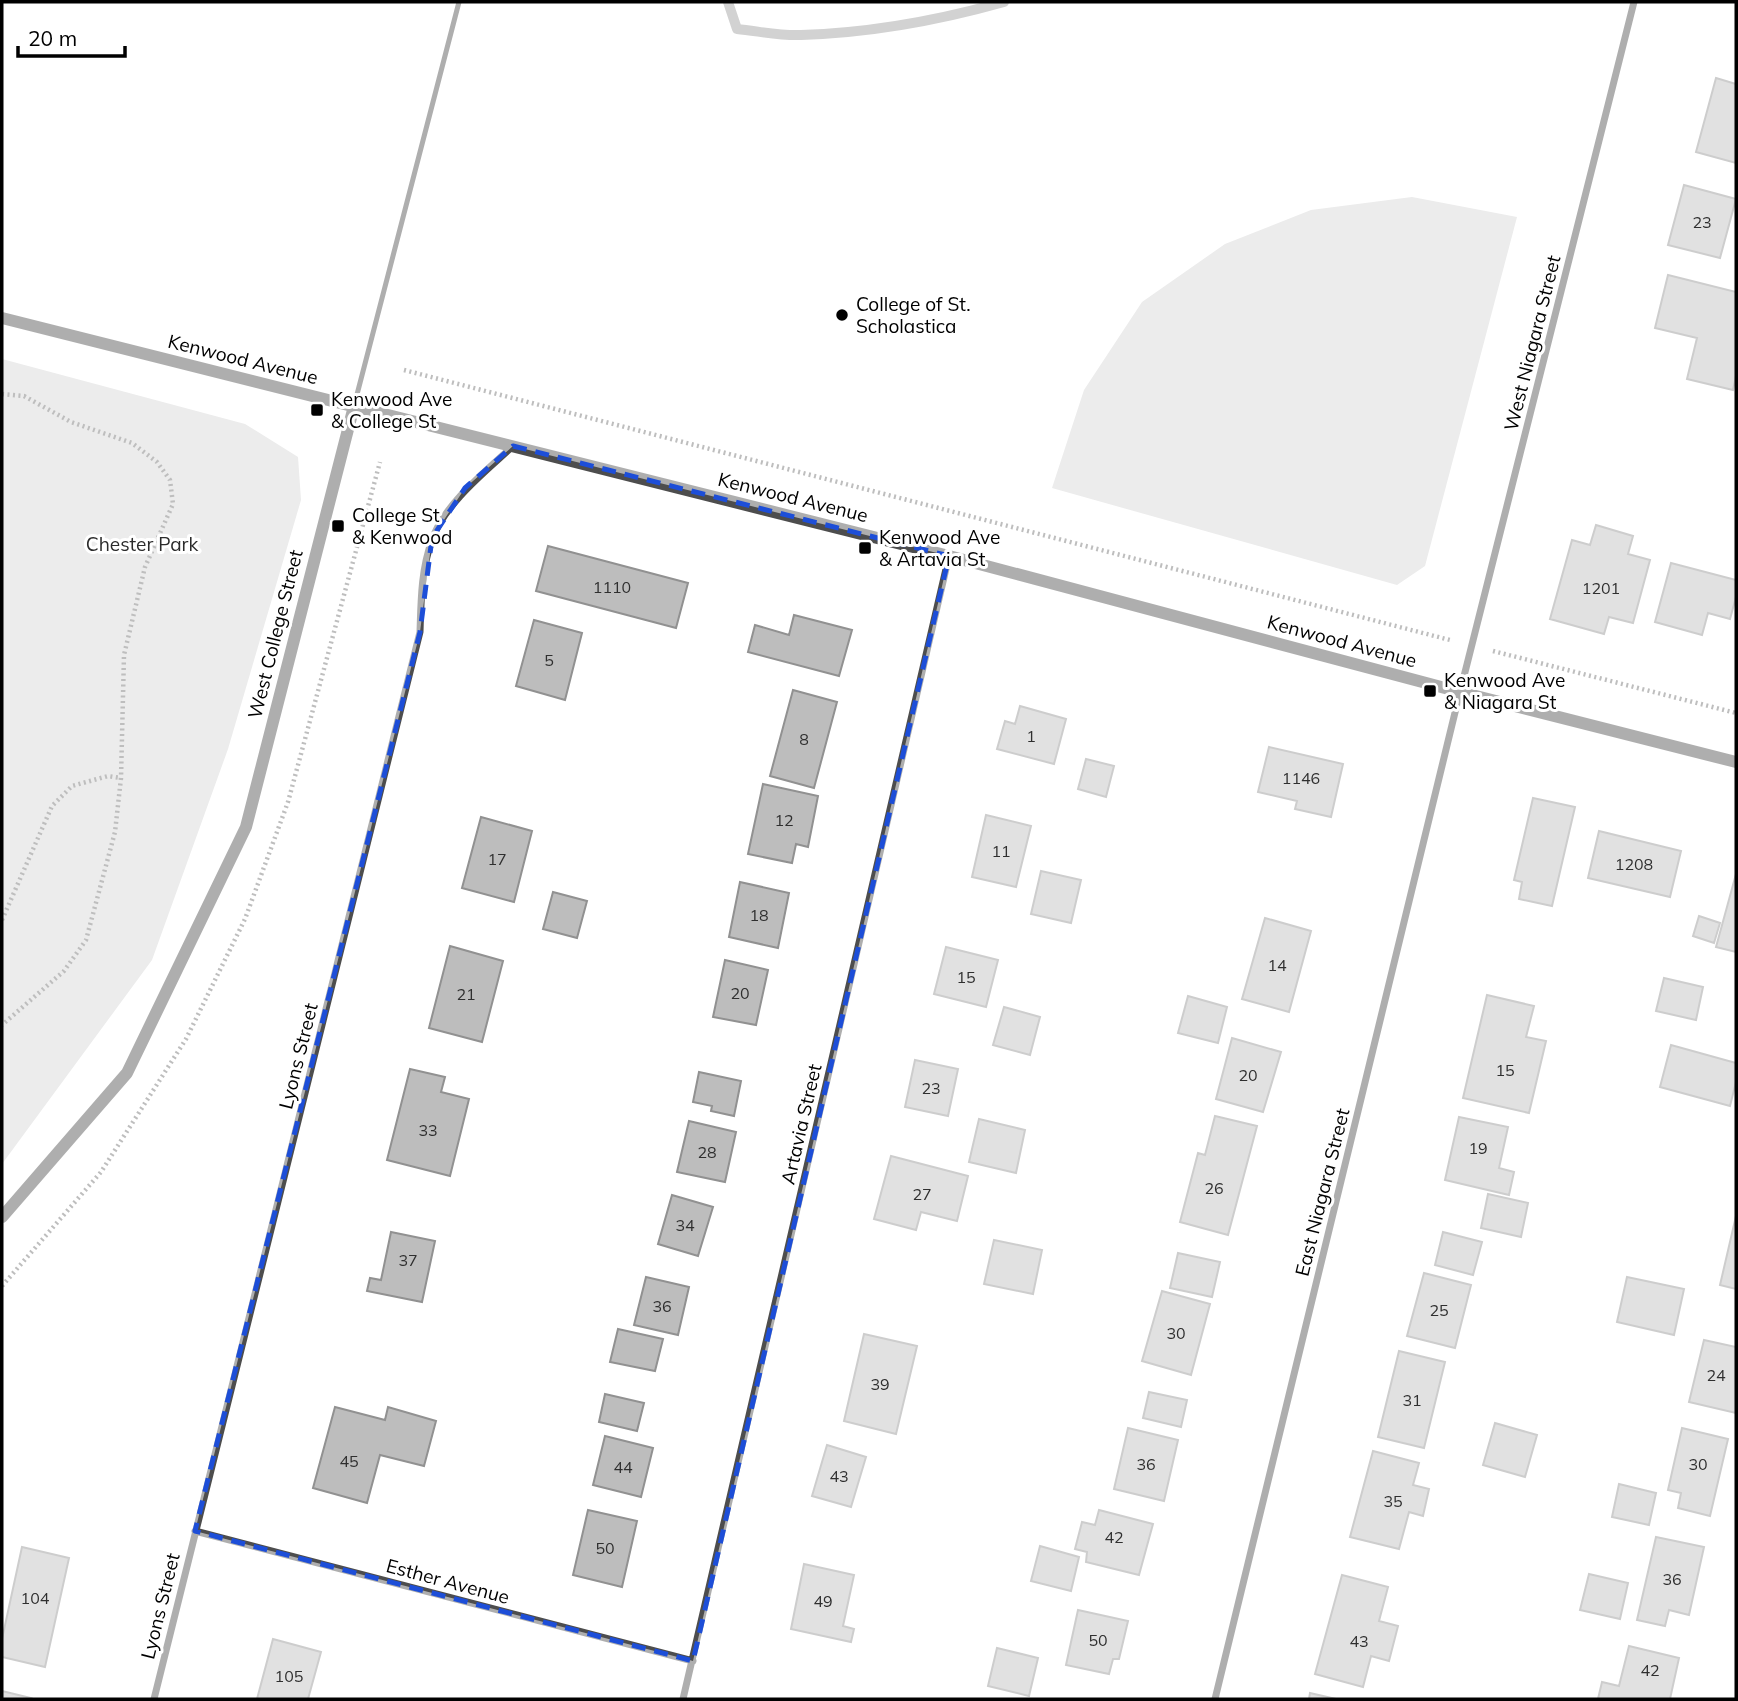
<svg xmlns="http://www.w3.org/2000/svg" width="1738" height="1701" font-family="Mulish,sans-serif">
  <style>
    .green { fill: #d4d4d4 }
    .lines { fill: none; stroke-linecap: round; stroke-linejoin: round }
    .stream { stroke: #9b9b9b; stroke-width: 10 }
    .building { fill: #bdbdbd; stroke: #919191; stroke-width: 2 }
    .path { stroke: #6f6f6f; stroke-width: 4.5; stroke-dasharray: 2 3.5; stroke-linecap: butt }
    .service { stroke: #4d4d4d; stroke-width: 5 }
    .minor { stroke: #4d4d4d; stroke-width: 7 }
    .tertiary { stroke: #4d4d4d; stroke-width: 12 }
    .marked { fill: none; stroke: #1d4ed8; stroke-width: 5; stroke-dasharray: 14 9; stroke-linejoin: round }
    .poi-dot { fill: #000; stroke: #fff; stroke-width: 2.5 }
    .labels { text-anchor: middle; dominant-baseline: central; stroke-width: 6; stroke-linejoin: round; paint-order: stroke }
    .number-label { font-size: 16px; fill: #2f2f2f }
    .poi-label { font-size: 19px; fill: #000; stroke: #fff; text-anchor: start }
    .street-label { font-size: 19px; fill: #000; stroke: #fff }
    .park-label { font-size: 19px; fill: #2b2b2b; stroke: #fff }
  </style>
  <rect width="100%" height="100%" fill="#fff"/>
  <path class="green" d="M 1412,197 L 1517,217 L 1425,566 L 1397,585 L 1052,488 L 1084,390 L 1142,302 L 1225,244 L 1311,210 Z
    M 2,359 L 245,424 L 298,457 L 301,500 L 228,749 L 152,960 L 2,1164 Z"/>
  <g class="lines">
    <path class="stream" d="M 728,2 L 737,29 C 758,31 780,36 801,35 C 868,33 940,20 1004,2"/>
  </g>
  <path class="building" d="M 1716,78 L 1736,84 L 1736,163 L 1696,152 Z
    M 1684,185 L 1736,199 L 1720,258 L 1668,245 Z
    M 1668,275 L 1736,292 L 1736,376 L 1733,390 L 1687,379 L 1697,338 L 1655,328 Z
    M 1596,525 L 1633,536 L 1628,554 L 1650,560 L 1633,623 L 1609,617 L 1604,634 L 1550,619 L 1572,540 L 1590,545 Z
    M 548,546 L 688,583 L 676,628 L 536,591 Z
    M 1671,563 L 1736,580 L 1736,597 L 1730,619 L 1708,613 L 1702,635 L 1655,622 Z
    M 794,615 L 852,630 L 839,676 L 748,652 L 755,625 L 789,635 Z
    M 534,620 L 582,633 L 565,700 L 516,686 Z
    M 793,690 L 837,702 L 814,788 L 770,776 Z
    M 1020,706 L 1066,719 L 1054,764 L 997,749 L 1005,721 L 1015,724 Z
    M 1269,747 L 1343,764 L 1331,817 L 1295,809 L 1297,801 L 1258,792 Z
    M 1086,759 L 1114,766 L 1106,797 L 1078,789 Z
    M 763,784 L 818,796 L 808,847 L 796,844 L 792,863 L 748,854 Z
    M 1533,798 L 1575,807 L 1552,906 L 1519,899 L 1522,882 L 1514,880 Z
    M 986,815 L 1031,826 L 1016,887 L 972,877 Z
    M 481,817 L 532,831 L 514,902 L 462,888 Z
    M 1599,831 L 1681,851 L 1670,897 L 1588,878 Z
    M 1041,871 L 1081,880 L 1071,923 L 1031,914 Z
    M 1736,874 L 1736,952 L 1716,947 Z
    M 740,882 L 789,893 L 778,948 L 729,937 Z
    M 553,892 L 587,901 L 577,938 L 543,929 Z
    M 1699,916 L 1720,923 L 1714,943 L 1693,936 Z
    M 1265,918 L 1311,931 L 1289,1012 L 1242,999 Z
    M 450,946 L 503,961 L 482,1042 L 429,1028 Z
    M 946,947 L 998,960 L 986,1007 L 934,994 Z
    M 725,960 L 768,970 L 756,1025 L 713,1017 Z
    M 1664,978 L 1703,987 L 1696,1020 L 1656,1011 Z
    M 1487,995 L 1534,1006 L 1526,1037 L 1546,1041 L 1529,1113 L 1463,1098 Z
    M 1188,996 L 1227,1007 L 1218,1043 L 1178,1033 Z
    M 1004,1007 L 1040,1017 L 1030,1055 L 993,1045 Z
    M 1232,1038 L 1281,1052 L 1263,1112 L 1216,1099 Z
    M 1671,1045 L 1736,1063 L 1736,1082 L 1730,1106 L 1660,1087 Z
    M 915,1060 L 958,1069 L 948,1116 L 905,1107 Z
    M 410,1069 L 445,1077 L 441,1092 L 469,1099 L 450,1176 L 387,1160 Z
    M 699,1072 L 741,1081 L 734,1116 L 711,1111 L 712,1106 L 693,1102 Z
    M 1215,1116 L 1257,1126 L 1228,1235 L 1180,1222 L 1198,1153 L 1205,1155 Z
    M 1459,1117 L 1508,1127 L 1499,1168 L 1514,1172 L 1509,1195 L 1445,1180 Z
    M 979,1119 L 1025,1130 L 1016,1173 L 969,1162 Z
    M 689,1121 L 736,1132 L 725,1182 L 677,1172 Z
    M 891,1156 L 968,1176 L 957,1221 L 921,1212 L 916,1230 L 874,1219 Z
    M 1488,1194 L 1528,1203 L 1521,1237 L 1481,1228 Z
    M 672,1195 L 713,1207 L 698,1256 L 658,1244 Z
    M 1736,1216 L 1736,1289 L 1720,1285 Z
    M 391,1232 L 435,1241 L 422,1302 L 367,1291 L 370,1278 L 381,1280 Z
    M 1443,1232 L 1482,1242 L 1473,1275 L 1435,1265 Z
    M 994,1240 L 1042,1250 L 1033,1294 L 984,1284 Z
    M 1178,1253 L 1220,1262 L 1212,1297 L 1170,1288 Z
    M 1424,1273 L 1471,1285 L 1455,1348 L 1407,1336 Z
    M 646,1277 L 689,1287 L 678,1335 L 634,1325 Z
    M 1627,1277 L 1684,1289 L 1674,1335 L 1617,1322 Z
    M 1162,1291 L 1210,1304 L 1191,1375 L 1142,1361 Z
    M 618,1329 L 663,1339 L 655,1371 L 610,1362 Z
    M 864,1334 L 917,1346 L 896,1434 L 844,1421 Z
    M 1704,1340 L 1736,1347 L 1736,1413 L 1689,1402 Z
    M 1399,1351 L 1445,1362 L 1424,1448 L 1378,1437 Z
    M 1149,1392 L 1187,1400 L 1181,1427 L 1143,1418 Z
    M 605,1394 L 644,1403 L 637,1431 L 599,1422 Z
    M 335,1407 L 385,1420 L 388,1407 L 436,1421 L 424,1466 L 380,1455 L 367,1503 L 313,1488 Z
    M 1495,1423 L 1537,1435 L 1525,1477 L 1483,1465 Z
    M 1128,1428 L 1178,1440 L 1164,1501 L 1114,1489 Z
    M 1682,1428 L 1728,1439 L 1710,1516 L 1678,1508 L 1681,1493 L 1668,1490 Z
    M 605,1436 L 653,1448 L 641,1497 L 593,1485 Z
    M 827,1445 L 866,1457 L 851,1507 L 812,1496 Z
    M 1373,1451 L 1419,1463 L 1413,1485 L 1429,1489 L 1423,1516 L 1409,1512 L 1399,1549 L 1350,1537 Z
    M 1619,1484 L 1656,1493 L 1649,1525 L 1612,1517 Z
    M 588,1510 L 637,1521 L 622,1587 L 573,1575 Z
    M 1099,1510 L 1153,1524 L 1139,1575 L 1086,1562 L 1087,1552 L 1075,1549 L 1082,1522 L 1095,1525 Z
    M 1656,1537 L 1704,1547 L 1689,1615 L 1669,1610 L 1665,1626 L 1637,1620 Z
    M 1040,1546 L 1079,1557 L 1071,1591 L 1031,1581 Z
    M 22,1547 L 69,1558 L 45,1667 L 2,1657 L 2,1639 Z
    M 804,1564 L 854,1575 L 843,1626 L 854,1629 L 851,1642 L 791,1629 Z
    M 1589,1574 L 1628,1583 L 1620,1619 L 1580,1610 Z
    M 1342,1575 L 1388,1587 L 1379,1621 L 1398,1626 L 1389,1661 L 1371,1656 L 1363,1687 L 1315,1674 Z
    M 1078,1610 L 1128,1621 L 1119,1659 L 1113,1659 L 1109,1674 L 1066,1665 Z
    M 273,1639 L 321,1652 L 308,1699 L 257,1699 Z
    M 1629,1646 L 1679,1658 L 1670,1699 L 1598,1699 L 1602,1682 L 1619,1686 Z
    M 997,1648 L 1038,1658 L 1029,1696 L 988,1686 Z
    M 2,1691 L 31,1698 L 30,1699 L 2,1699 Z
    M 1310,1693 L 1336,1699 L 1309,1699 Z"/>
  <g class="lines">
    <path class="path" d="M 404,370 L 1450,640
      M 2,394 L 24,396 L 71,422 L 132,443 L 157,462 L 170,480 L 173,504 L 145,567 L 124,655 L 121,778 L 115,832 L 86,940 L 64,971 L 2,1025
      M 1493,651 L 1736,713
      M 2,920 L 52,806 L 72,786 L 108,776 L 121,778
      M 2,1286 L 101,1172 L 186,1039 L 245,919 L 288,802 L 380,462"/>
    <path class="service" d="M 354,406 L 459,2"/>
    <path class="minor" d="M 195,1531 L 693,1661
      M 154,1699 L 420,632 C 421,601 421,570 432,540 C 444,504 486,471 513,446
      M 683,1699 L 949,556
      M 1215,1699 L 1460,692 L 1634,2"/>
    <path class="tertiary" d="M 2,318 L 949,556 L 1460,692 L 1736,762
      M 2,1217 L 127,1073 L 246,827 L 354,406"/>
  </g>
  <path d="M0 0H1738V1701H0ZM 513,446 L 949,556 L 693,1661 L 195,1531 L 420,632 L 432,538 L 465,488 Z" fill="#fff" fill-opacity=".55" fill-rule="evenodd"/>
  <path class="marked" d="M 513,446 L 949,556 L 693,1661 L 195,1531 L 420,632 L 432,538 L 465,488 Z"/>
  <g class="poi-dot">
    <circle cx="842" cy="315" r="7"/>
    <rect x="310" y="403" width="14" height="14" rx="3.5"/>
    <rect x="331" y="519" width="14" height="14" rx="3.5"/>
    <rect x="858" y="541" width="14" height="14" rx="3.5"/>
    <rect x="1423" y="684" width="14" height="14" rx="3.5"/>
  </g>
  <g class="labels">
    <g class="number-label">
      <text x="1702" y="222">23</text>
      <text x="612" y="587">1110</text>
      <text x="1601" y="588">1201</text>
      <text x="549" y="660">5</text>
      <text x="1031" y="736">1</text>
      <text x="804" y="739">8</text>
      <text x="1301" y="778">1146</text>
      <text x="784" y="820">12</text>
      <text x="1001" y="851">11</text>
      <text x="497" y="859">17</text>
      <text x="1634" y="864">1208</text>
      <text x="759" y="915">18</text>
      <text x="1277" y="965">14</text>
      <text x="966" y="977">15</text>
      <text x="740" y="993">20</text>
      <text x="466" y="994">21</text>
      <text x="1505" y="1070">15</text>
      <text x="1248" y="1075">20</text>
      <text x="931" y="1088">23</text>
      <text x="428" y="1130">33</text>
      <text x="1478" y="1148">19</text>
      <text x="707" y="1152">28</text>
      <text x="1214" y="1188">26</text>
      <text x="922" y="1194">27</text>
      <text x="685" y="1225">34</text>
      <text x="408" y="1260">37</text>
      <text x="662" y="1306">36</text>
      <text x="1439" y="1310">25</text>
      <text x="1176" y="1333">30</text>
      <text x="1716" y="1375">24</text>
      <text x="880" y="1384">39</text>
      <text x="1412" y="1400">31</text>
      <text x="349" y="1461">45</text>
      <text x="1146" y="1464">36</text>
      <text x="1698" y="1464">30</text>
      <text x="623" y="1467">44</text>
      <text x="839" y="1476">43</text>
      <text x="1393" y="1501">35</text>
      <text x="1114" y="1537">42</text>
      <text x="605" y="1548">50</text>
      <text x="1672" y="1579">36</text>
      <text x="35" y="1598">104</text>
      <text x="823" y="1601">49</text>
      <text x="1098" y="1640">50</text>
      <text x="1359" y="1641">43</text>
      <text x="1650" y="1670">42</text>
      <text x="289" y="1676">105</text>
    </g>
    <g class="poi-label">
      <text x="856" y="304">College of St.<tspan x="856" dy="22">Scholastica</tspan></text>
      <text x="331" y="399">Kenwood Ave<tspan x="331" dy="22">&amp; College St</tspan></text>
      <text x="352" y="515">College St<tspan x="352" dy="22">&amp; Kenwood</tspan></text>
      <text x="879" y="537">Kenwood Ave<tspan x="879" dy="22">&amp; Artavia St</tspan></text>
      <text x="1444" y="680">Kenwood Ave<tspan x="1444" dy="22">&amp; Niagara St</tspan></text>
    </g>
    <g class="street-label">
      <text transform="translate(1532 343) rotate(-76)">West Niagara Street</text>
      <text transform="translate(243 359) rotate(14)">Kenwood Avenue</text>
      <text transform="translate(793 497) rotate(14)">Kenwood Avenue</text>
      <text transform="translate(275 634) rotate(-76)">West College Street</text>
      <text transform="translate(1342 641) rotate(15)">Kenwood Avenue</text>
      <text transform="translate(298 1056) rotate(-76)">Lyons Street</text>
      <text transform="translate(801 1124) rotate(-77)">Artavia Street</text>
      <text transform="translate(1322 1192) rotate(-76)">East Niagara Street</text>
      <text transform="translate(448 1581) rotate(15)">Esther Avenue</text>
      <text transform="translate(160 1606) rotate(-76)">Lyons Street</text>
    </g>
    <g class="park-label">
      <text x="142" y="544">Chester Park</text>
    </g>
  </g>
  <rect width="1738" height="1701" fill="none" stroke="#000000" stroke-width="7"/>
  <path d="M18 46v10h107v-10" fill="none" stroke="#000000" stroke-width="3.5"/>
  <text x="28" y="46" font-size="21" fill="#000000" stroke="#ffffff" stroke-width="5" paint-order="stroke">20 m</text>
</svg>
